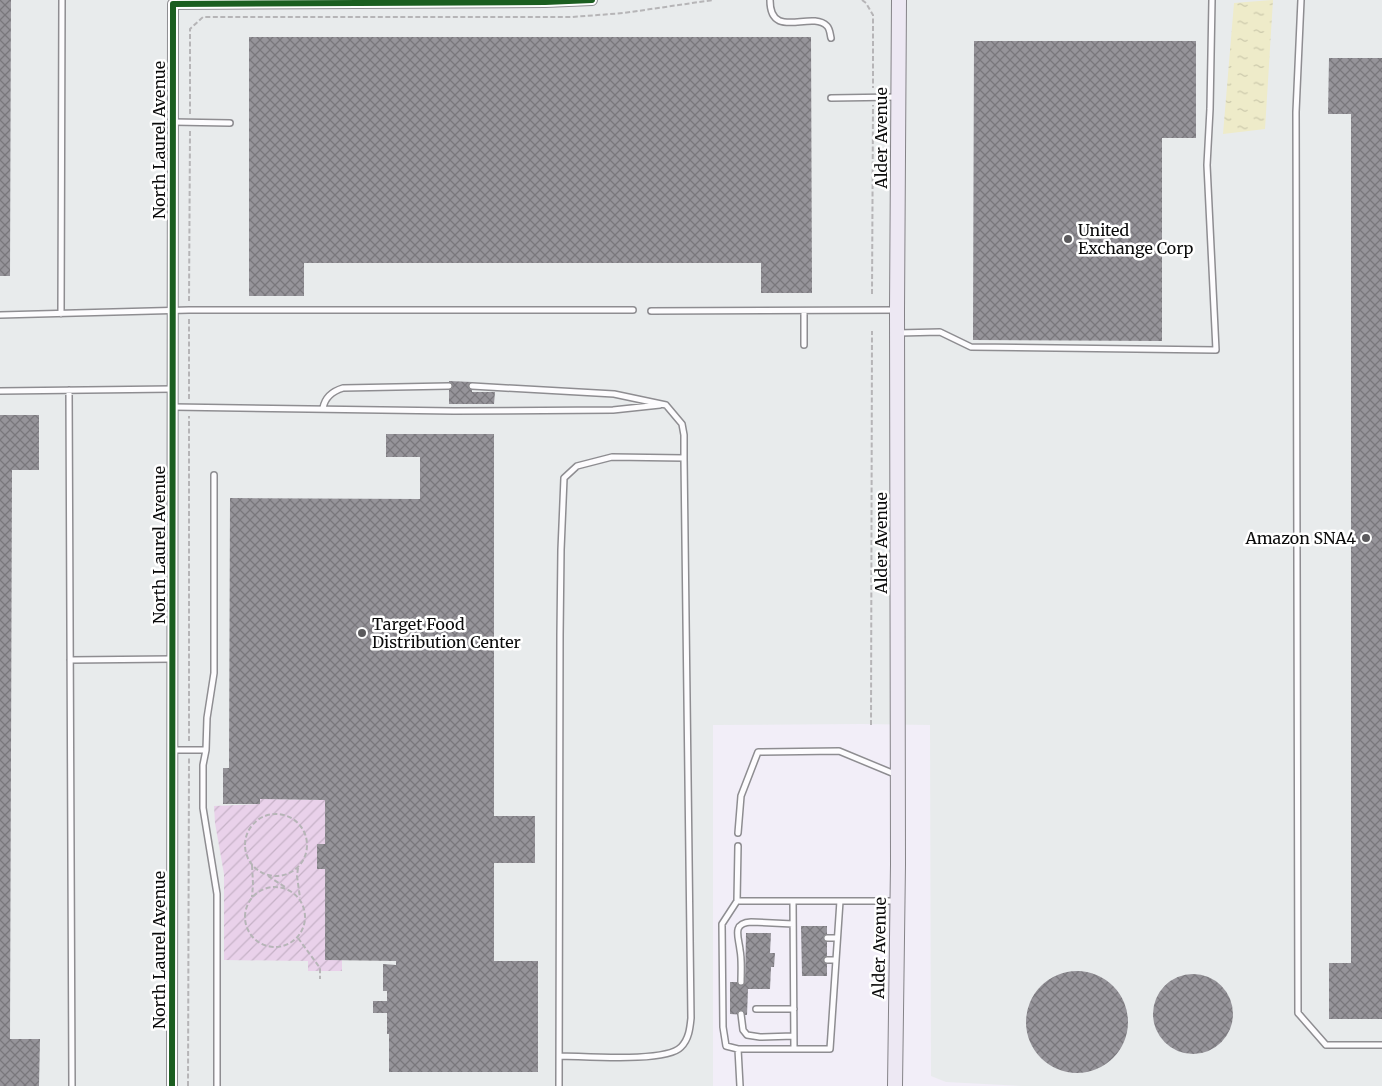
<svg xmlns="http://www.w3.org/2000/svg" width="1382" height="1086" font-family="Merriweather,serif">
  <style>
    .industrial { fill: #e8ebec }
    .garden { fill: url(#garden-furrows) }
    .water { fill: url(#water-ripples) }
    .building { fill: url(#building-cross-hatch) }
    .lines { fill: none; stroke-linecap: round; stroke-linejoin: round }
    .service-casing { stroke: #8e8d91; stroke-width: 8 }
    .minor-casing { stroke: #8e8d91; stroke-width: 12 }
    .secondary-casing { stroke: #858388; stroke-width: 16 }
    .path { stroke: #b6b5b7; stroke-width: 2; stroke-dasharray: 5 2.5; stroke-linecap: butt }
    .service { stroke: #fdfcfe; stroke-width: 5 }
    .minor { stroke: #fdfcfe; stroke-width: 10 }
    .secondary { stroke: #ede8f3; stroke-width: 14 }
    .cycleway-casing { stroke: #fff; stroke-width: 9 }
    .cycleway { stroke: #1b5e20; stroke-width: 6 }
    .poi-dot { fill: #5b5a5d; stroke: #fff; stroke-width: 2 }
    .labels { text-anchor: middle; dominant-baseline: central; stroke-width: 5; stroke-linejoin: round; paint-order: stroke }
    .street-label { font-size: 16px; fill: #0a0a0a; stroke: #fff }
    .poi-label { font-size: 16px; fill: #0a0a0a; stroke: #fff; text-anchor: start }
  </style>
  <defs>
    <pattern id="garden-furrows" width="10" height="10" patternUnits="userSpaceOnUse" patternTransform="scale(1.25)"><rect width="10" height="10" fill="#e9d1ea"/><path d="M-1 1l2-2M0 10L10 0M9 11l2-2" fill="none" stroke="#c6b2c7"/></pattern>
    <pattern id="water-ripples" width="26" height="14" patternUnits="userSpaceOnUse" patternTransform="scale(1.25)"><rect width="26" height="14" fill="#eeebc9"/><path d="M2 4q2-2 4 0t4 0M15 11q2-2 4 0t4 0" fill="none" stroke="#cbc8ab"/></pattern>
    <pattern id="building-cross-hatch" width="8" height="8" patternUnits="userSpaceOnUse" patternTransform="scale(1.25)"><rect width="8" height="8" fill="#96949a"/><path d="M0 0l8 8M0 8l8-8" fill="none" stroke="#79777c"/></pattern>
  </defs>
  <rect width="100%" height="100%" fill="#f2eef8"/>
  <path class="industrial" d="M 0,0 L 1382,0 L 1382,1086 L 1023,1086 L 946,1082 L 931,1076 L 930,725 L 862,724 L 713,725 L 713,1086 L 0,1086 Z"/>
  <path class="garden" d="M 260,799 L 325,800 L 325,844 L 317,869 L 325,869 L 325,960 L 342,960 L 342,971 L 308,971 L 308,961 L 224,960 L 224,874 L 215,823 L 214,806 L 259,804 Z"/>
  <path class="water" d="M 1273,0 L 1265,129 L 1223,134 L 1234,3 Z"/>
  <path class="building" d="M 0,0 L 11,0 L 10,276 L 0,276 Z
    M 249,37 L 811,37 L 812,293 L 761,293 L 761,263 L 304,263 L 304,296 L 249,296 Z
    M 974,41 L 1196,41 L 1196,138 L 1162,138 L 1162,341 L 973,340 Z
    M 1329,58 L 1382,58 L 1382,1019 L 1329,1019 L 1329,963 L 1351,963 L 1351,114 L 1328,114 Z
    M 449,381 L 472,382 L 472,392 L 495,392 L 494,404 L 449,404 Z
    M 0,415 L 39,415 L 39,470 L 12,470 L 10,1039 L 40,1039 L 39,1086 L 0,1086 Z
    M 386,434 L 494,434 L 494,816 L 535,816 L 535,863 L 494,863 L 494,961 L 538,961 L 538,1072 L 389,1072 L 389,1034 L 387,1034 L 387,1013 L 373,1013 L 373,1001 L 387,1001 L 387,991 L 383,991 L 383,964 L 396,965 L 396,961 L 325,960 L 325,869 L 317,869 L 317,844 L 325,844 L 325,800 L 260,799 L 260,804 L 223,804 L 223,768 L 229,768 L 230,498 L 420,499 L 420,457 L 386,457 Z
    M 801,926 L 827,926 L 827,976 L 802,976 Z
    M 746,933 L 771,933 L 770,953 L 775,953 L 774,967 L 771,967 L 770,989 L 748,989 L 747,1015 L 730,1014 L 730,982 L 745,982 Z
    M1026 1022a51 51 0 1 1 102 0a51 51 0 1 1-102 0Z
    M1153 1014a40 40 0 1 1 80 0a40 40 0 1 1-80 0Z"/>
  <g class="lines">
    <defs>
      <path id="service" d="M 770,0 C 770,41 811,10 827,26 C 830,29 830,34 831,38
        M 1301,0 L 1296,112 L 1298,1013 L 1326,1045 L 1382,1045
        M 831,98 L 898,97
        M 173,122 L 230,123
        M 651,311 L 897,310
        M 61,314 L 62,0
        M 0,315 L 189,310 L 633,310
        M 898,333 L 940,332 L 971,347 L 1216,350 L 1207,165 L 1210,109 L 1212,0
        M 804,345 L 804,311
        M 472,386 L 614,394 L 666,405 L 682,424 L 684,435 L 684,458 L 612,457 L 577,466 L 564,478 L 561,550 L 560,635 L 559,1086
        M 69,390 L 72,1086
        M 0,391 L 173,389
        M 173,407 L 454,411 L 613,410 L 660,405
        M 323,408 C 325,397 333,391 343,388 L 449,386
        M 214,475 L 214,673 L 207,718 L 206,750 L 203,765 L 203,808 L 217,894 L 217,1086
        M 70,660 L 172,659
        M 173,750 L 206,750
        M 738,833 L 741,796 L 758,752 L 839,751 L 897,775
        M 737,901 L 897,901
        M 793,901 L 794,1049
        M 827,938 L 837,938
        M 827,960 L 836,960
        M 741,982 C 741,972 742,960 740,950 C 739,938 731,923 751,922 L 793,924
        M 756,1009 L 794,1009
        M 741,1014 L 743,1030 L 747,1035 L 760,1037 L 794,1036
        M 738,1049 L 726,1046 L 723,1027 L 722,924 L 737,901 L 738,846
        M 560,1056 C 583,1056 666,1063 681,1047 C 689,1039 690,1028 691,1018 L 684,458
        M 740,1086 L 738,1049 L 830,1049 L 840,901"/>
      <path id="minor" d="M 172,1086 L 173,4 L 545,2 L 592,0"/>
      <path id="secondary" d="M 895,1086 L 898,864 L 897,310 L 899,0"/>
    </defs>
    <use href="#service" class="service-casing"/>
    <use href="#minor" class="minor-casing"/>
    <use href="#secondary" class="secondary-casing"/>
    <path class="path" d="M 862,0 L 866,3 L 873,15 L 873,88
      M 190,114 L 190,29 L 203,17 L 572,17 L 624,13 L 713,0
      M 872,294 L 873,105
      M 189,301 L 190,131
      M 189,399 L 189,318
      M 871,725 L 872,331
      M 189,741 L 189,416
      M245 845a31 31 0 1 1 62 0a31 31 0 1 1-62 0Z
      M 252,865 L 253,884 L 252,897
      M 298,868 L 297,876 L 300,898
      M 268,876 L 285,887
      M245 917a30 30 0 1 1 60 0a30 30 0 1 1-60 0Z
      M 298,938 L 320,968 L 320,979
      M 188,1086 L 189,758"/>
    <use href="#service" class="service"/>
    <use href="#minor" class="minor"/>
    <use href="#secondary" class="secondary"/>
    <defs>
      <path id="cycleway" d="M 172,1086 L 173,4 L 545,2 L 592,0"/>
    </defs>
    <use href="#cycleway" class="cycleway-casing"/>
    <use href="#cycleway" class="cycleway"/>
  </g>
  <g class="poi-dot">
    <circle cx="1068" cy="239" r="5"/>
    <circle cx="1366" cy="538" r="5"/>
    <circle cx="362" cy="633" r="5"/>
  </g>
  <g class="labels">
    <g class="street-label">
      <text transform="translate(881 138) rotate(-90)">Alder Avenue</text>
      <text transform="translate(159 140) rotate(-90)">North Laurel Avenue</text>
      <text transform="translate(881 543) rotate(-90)">Alder Avenue</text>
      <text transform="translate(159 545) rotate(-90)">North Laurel Avenue</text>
      <text transform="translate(879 948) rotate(-89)">Alder Avenue</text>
      <text transform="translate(159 950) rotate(-90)">North Laurel Avenue</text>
    </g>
    <g class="poi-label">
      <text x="1078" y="230">United<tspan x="1078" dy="18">Exchange Corp</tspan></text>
      <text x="1356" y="538" text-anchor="end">Amazon SNA4</text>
      <text x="372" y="624">Target Food<tspan x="372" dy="18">Distribution Center</tspan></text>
    </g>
  </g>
</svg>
